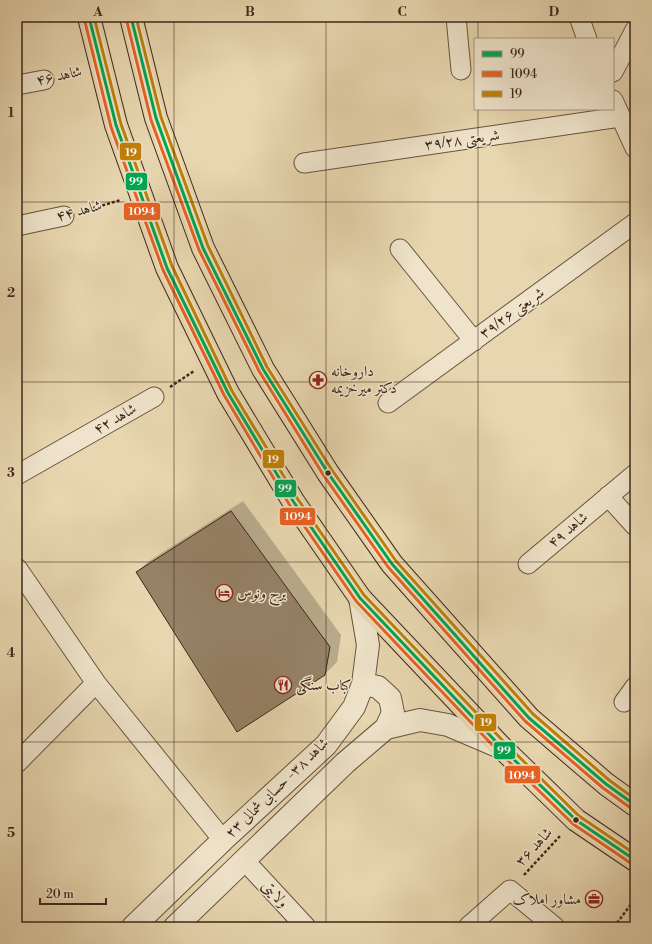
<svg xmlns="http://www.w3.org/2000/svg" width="652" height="944" font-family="'Libre Bodoni',Amiri,serif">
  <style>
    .shadow { fill: #0003 }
    .building { fill: #968267; stroke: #3e271a }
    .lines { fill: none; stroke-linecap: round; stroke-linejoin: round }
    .minor-casing { stroke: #68533f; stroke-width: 21 }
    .tertiary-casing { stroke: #68533f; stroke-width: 24 }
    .primary-casing { stroke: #3e271a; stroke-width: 24 }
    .path { stroke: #3e271a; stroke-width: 2.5; stroke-dasharray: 3 2; stroke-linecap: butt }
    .minor { stroke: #efe4cb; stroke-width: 19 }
    .tertiary { stroke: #efe4cb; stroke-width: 22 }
    .primary { stroke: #e7d6af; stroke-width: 22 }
    .bus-1-casing { stroke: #efe4cb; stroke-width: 6 }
    .bus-2-casing { stroke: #efe4cb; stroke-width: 6 }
    .bus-3-casing { stroke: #efe4cb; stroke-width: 6 }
    .bus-1 { stroke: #00a651; stroke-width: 3 }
    .bus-2 { stroke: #e96222; stroke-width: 3 }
    .bus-3 { stroke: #c08008; stroke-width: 3 }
    .grid { fill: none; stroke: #3e271a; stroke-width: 1; stroke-opacity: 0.55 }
    .bus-dot { fill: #3e271a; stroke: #efe4cb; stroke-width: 1.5 }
    .labels { text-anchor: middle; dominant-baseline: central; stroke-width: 3; stroke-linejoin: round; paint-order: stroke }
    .street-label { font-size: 15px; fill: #3e271a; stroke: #efe4cb }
    .poi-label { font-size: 15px; fill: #3e271a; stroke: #efe4cb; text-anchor: start }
    .line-badge { stroke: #efe4cb; stroke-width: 1.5 }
    .badge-label { font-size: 11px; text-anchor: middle; font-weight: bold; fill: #fff }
    .neatline { fill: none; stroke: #3e271a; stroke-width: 1.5 }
    .grid-label { font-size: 13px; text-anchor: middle; font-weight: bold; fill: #3e271a }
  </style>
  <rect width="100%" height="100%" fill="#e7d6af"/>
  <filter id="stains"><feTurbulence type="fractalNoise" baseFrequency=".005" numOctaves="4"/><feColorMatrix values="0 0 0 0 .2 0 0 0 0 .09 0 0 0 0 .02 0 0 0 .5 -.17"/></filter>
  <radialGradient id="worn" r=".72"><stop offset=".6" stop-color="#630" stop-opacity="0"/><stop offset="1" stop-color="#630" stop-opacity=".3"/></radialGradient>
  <path class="shadow" d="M 243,501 L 341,635 L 337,662 L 325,674 L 137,572 L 149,561 Z"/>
  <path class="building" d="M 231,511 L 330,647 L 325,675 L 237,732 L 136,572 Z"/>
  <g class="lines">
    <defs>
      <path id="minor" d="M 456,17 L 461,70
        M 579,17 L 587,39
        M 613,72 L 635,30
        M 17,85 L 44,80
        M 613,100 L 635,148
        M 304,163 L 620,117
        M 17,226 L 64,216
        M 400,249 L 474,341
        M 388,403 L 635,223
        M 17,475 L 154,397
        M 608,496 L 635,526
        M 528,564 L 635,474
        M 17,568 L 96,683 L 223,840
        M 624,702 L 635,687
        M 17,763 L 96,683
        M 244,860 L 306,927
        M 468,927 L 510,890 L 555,927"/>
      <path id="tertiary" d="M 363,684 L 378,687 L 390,698 L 393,713 L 386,728
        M 133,927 L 223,840 L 326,745 L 354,707 L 363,684 L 368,645 L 360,598
        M 175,927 L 345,763 L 386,728 L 420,720 L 448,725 L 502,748"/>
      <path id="primary" d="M 89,17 L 116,125 L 167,268 L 228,393 L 293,501 L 360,598 L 502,748 L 576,820 L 635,860
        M 131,17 L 156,118 L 203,248 L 263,369 L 328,473 L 392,564 L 529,718 L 606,784 L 635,805"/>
    </defs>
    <use href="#minor" class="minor-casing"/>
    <use href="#tertiary" class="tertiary-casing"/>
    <use href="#primary" class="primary-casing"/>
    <path class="path" d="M 63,76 L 81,71
      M 83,211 L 121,200
      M 170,387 L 194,371
      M 524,875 L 560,836
      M 614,927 L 635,899"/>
    <use href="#minor" class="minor"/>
    <use href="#tertiary" class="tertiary"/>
    <use href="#primary" class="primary"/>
    <defs>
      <path id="bus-1" d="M 89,17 L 116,125 L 167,268 L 228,393 L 293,501 L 360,598 L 502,748 L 576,820 L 635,860
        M 131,17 L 156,118 L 203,248 L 263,369 L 328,473 L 392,564 L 529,718 L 606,784 L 635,805"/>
      <path id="bus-2" d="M 84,18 L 111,127 L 163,270 L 224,395 L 289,504 L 356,601 L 498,751 L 573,824 L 632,864
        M 126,18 L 151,120 L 199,250 L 259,371 L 324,476 L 388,567 L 525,721 L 603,788 L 632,809"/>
      <path id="bus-3" d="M 94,17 L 121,124 L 172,266 L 232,391 L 297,498 L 364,595 L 506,744 L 579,816 L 635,854
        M 136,17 L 161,117 L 208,246 L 267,367 L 332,470 L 396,561 L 533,714 L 609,780 L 635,799"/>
    </defs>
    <use href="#bus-1" class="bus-1-casing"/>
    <use href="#bus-2" class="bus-2-casing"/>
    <use href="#bus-3" class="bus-3-casing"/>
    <use href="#bus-1" class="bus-1"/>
    <use href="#bus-2" class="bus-2"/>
    <use href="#bus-3" class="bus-3"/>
  </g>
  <path class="grid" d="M 174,17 L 174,927M 326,17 L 326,927M 478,17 L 478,39M 478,109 L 478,927M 17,202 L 635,202M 17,382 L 635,382M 17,562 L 635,562M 17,742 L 635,742"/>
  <defs>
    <symbol id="pharmacy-ring" viewBox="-11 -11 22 22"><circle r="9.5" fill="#efe4cb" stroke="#8f2418" stroke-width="1.5"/><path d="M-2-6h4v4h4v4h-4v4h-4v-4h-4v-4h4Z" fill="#8f2418"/></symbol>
    <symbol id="hotel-ring" viewBox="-11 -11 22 22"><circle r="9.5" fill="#efe4cb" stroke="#8f2418" stroke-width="1.5"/><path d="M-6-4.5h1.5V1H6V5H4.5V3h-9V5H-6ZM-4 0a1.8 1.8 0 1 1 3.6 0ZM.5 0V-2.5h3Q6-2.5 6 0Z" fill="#8f2418"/></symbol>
    <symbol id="restaurant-ring" viewBox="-11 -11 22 22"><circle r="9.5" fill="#efe4cb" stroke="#8f2418" stroke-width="1.5"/><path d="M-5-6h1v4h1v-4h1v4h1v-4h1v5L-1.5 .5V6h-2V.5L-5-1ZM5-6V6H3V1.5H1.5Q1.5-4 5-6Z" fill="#8f2418"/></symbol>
    <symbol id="office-ring" viewBox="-11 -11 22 22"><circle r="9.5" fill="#efe4cb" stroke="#8f2418" stroke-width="1.5"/><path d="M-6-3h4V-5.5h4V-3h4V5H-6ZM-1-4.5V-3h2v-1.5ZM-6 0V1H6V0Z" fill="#8f2418"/></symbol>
  </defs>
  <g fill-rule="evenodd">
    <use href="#pharmacy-ring" x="308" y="370" width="20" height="20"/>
    <use href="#hotel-ring" x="214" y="583" width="20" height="20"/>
    <use href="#restaurant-ring" x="273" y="675" width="20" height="20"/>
    <use href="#office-ring" x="584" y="889" width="20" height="20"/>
  </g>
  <g class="bus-dot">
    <circle cx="328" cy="473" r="3.5"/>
    <circle cx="576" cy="820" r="3.5"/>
  </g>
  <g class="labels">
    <g class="street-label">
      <text transform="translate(59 76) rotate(-12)">شاهد ۴۶</text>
      <text transform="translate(462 140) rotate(-8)">شریعتی ۳۹/۲۸</text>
      <text transform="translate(79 211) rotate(-15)">شاهد ۴۴</text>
      <text transform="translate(512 313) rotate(-36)">شریعتی ۳۹/۲۶</text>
      <text transform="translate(115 419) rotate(-30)">شاهد ۴۲</text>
      <text transform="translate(568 530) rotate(-40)">شاهد ۴۹</text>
      <text transform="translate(277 788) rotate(-44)">شاهد ۳۸- حسابی شمالی ۲۳</text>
      <text transform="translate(534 847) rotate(-47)">شاهد ۳۶</text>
      <text transform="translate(275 894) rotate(47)">ولایتی</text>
    </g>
    <g class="poi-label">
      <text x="331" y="371">داروخانه<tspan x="331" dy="17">دکتر میرخزیمه</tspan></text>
      <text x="237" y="593">برج ونوس</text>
      <text x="296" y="685">کباب سنگی</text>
      <text x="581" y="899" text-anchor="end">مشاور املاک</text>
    </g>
  </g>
  <g class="line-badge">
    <rect x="119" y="142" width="23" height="19" rx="4" fill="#c08008"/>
    <rect x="125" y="172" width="23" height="19" rx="4" fill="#00a651"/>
    <rect x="123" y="202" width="38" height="19" rx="4" fill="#e96222"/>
    <rect x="262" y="449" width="23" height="20" rx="4" fill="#c08008"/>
    <rect x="274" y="479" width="23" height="19" rx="4" fill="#00a651"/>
    <rect x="279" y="507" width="37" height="19" rx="4" fill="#e96222"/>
    <rect x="474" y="713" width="23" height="19" rx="4" fill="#c08008"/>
    <rect x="493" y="741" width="23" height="19" rx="4" fill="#00a651"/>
    <rect x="504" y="765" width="37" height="19" rx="4" fill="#e96222"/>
  </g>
  <g class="badge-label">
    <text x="131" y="156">19</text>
    <text x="136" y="185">99</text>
    <text x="142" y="215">1094</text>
    <text x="273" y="463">19</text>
    <text x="285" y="492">99</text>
    <text x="298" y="520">1094</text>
    <text x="486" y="726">19</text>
    <text x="504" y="754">99</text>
    <text x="522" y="779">1094</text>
  </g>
  <rect width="652" height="944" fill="none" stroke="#e7d6af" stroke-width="44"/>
  <rect x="474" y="38" width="140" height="72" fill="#efe4cb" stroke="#a89884"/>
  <rect x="482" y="51" width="20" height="6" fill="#00a651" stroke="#a89884"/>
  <text x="510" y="58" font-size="12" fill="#3e271a">99</text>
  <rect x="482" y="71" width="20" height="6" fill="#e96222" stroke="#a89884"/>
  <text x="510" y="78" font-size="12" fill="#3e271a">1094</text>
  <rect x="482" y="91" width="20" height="6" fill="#c08008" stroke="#a89884"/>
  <text x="510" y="98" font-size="12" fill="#3e271a">19</text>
  <path d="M40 898v6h66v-6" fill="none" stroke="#3e271a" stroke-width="2"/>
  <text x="46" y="898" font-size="12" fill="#3e271a" stroke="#efe4cb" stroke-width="3" paint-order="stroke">20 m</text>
  <rect x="22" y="22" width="608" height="900" class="neatline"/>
  <g class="grid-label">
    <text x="98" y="16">A</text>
    <text x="250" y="16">B</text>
    <text x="402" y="16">C</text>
    <text x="554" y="16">D</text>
    <text x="11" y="117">1</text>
    <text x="11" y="297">2</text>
    <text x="11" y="477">3</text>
    <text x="11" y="657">4</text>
    <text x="11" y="837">5</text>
  </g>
  <rect width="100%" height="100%" filter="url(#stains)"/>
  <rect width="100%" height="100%" fill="url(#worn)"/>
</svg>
